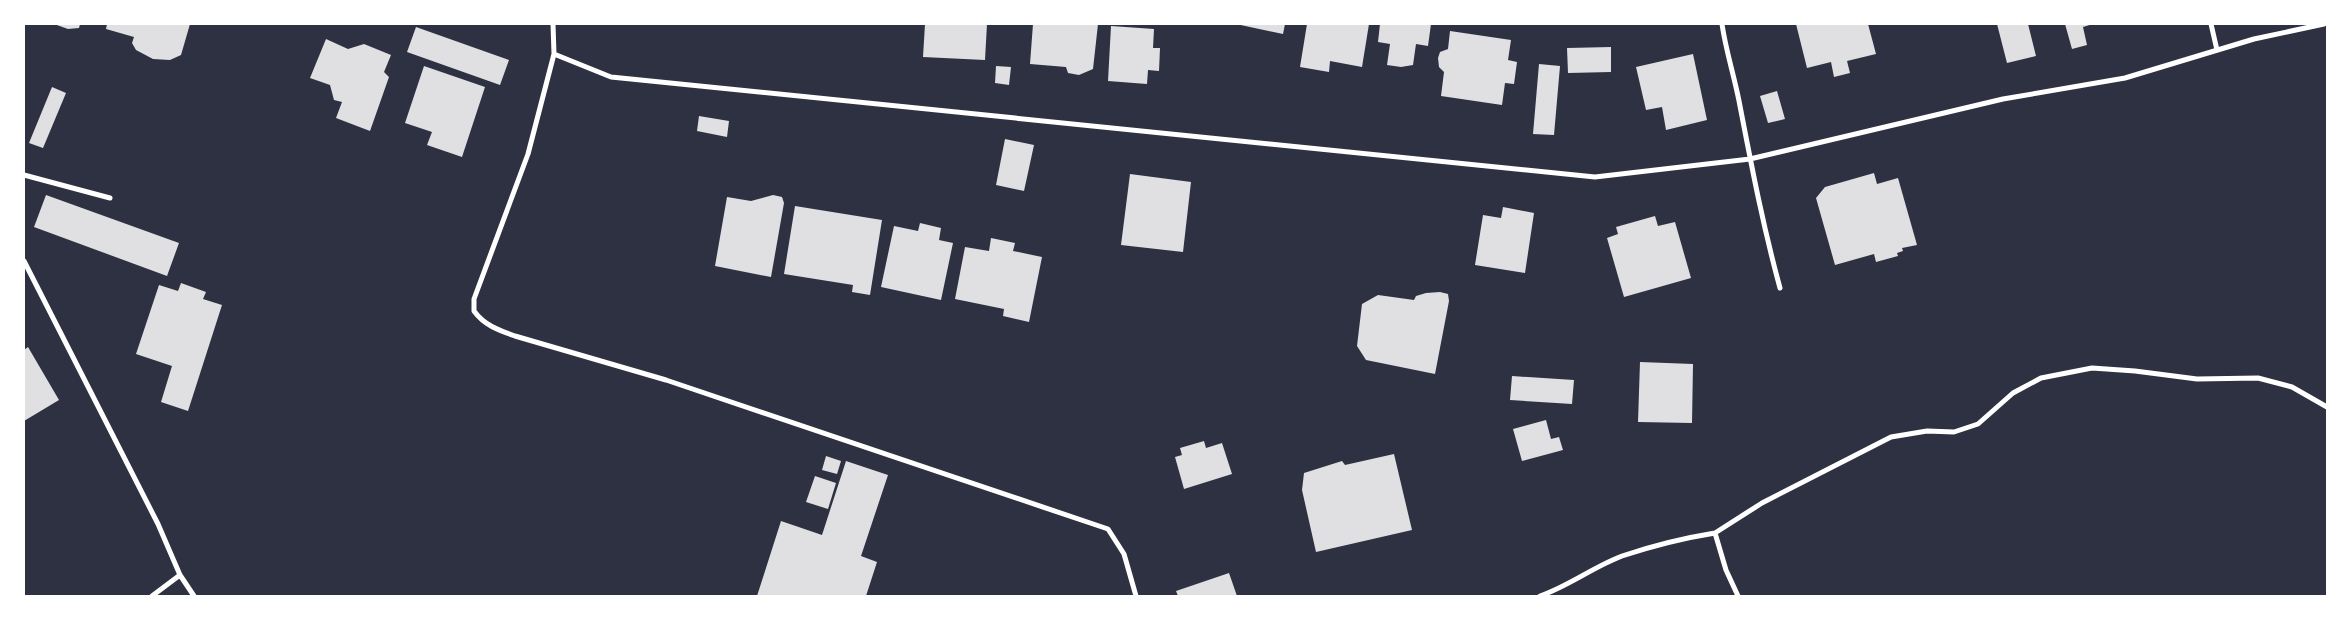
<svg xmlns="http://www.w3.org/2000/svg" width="2351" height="620" font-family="Helvetica,sans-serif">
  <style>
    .building { fill: #e0e0e3 }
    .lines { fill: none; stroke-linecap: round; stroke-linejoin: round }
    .minor { stroke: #fff; stroke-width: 5 }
  </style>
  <rect width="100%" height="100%" fill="#2d3142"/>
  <path class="building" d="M 54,24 L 80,24 L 79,28 L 68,29 Z
    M 107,24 L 190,24 L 181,55 L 170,60 L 153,59 L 136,50 L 132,43 L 134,37 L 106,29 Z
    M 925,24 L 987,24 L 985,60 L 923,57 Z
    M 1033,24 L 1098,24 L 1093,69 L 1079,75 L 1068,73 L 1066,67 L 1030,64 Z
    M 1236,24 L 1285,24 L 1283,34 Z
    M 1307,24 L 1369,24 L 1362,67 L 1330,61 L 1329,72 L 1300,67 Z
    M 1380,24 L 1431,24 L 1428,46 L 1416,44 L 1413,65 L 1401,67 L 1387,65 L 1390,44 L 1378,42 Z
    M 1796,24 L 1868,24 L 1876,54 L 1847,61 L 1850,73 L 1834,77 L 1831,62 L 1807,68 Z
    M 1997,24 L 2028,24 L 2036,56 L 2007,63 Z
    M 2065,24 L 2093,24 L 2083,27 L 2087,45 L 2072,49 Z
    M 1111,26 L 1154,29 L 1153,48 L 1160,48 L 1159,71 L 1148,70 L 1147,84 L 1108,81 Z
    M 416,27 L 509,60 L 500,85 L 407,52 Z
    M 1450,31 L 1511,40 L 1508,60 L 1517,62 L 1514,84 L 1505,83 L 1502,105 L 1441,96 L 1444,72 L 1439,67 L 1438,58 L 1440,52 L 1448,49 Z
    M 326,39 L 348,49 L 364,44 L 391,55 L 384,72 L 389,77 L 370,131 L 336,118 L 342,102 L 334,100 L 330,85 L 310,78 Z
    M 1611,47 L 1611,72 L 1568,73 L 1567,48 Z
    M 1693,54 L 1707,120 L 1666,130 L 1662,107 L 1646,110 L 1636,67 Z
    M 1539,64 L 1560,66 L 1554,135 L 1533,134 Z
    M 424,66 L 485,87 L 462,157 L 427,145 L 432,132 L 405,123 Z
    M 996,66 L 1011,67 L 1009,85 L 995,83 Z
    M 52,87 L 66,93 L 43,148 L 29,143 Z
    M 1777,91 L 1785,119 L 1768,123 L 1760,96 Z
    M 699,116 L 729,121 L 727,137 L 697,131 Z
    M 1005,139 L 1034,145 L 1024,191 L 996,185 Z
    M 1874,173 L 1877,184 L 1898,178 L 1917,245 L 1902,248 L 1903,251 L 1897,253 L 1898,256 L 1876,262 L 1874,254 L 1835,265 L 1816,198 L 1825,187 Z
    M 1130,174 L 1191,182 L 1183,252 L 1121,245 Z
    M 46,195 L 179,243 L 167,276 L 34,227 Z
    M 773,195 L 782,197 L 784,203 L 771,277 L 715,266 L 727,197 L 751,201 Z
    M 795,206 L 882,220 L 870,295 L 852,292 L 853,285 L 784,274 Z
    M 1503,207 L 1534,213 L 1525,273 L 1475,265 L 1483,215 L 1501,218 Z
    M 1655,216 L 1658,226 L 1675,222 L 1691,278 L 1624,297 L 1607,238 L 1618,234 L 1616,227 Z
    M 920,223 L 941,228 L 939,240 L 953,243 L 941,300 L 881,287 L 894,226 L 918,231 Z
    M 991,238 L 1015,243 L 1013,251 L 1042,257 L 1029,322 L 1003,316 L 1004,309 L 955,299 L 965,247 L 989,251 Z
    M 181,283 L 206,292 L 203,299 L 222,305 L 188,411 L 161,402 L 172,366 L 136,354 L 159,285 L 178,291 Z
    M 1440,292 L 1448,294 L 1449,301 L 1435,374 L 1366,360 L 1357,346 L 1362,304 L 1378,295 L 1414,300 L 1416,296 L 1426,293 Z
    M 28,347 L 59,400 L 24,421 L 24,350 Z
    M 1640,362 L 1693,364 L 1692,423 L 1638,422 Z
    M 1512,376 L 1574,380 L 1572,404 L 1510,400 Z
    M 1546,420 L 1551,439 L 1559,437 L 1563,450 L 1522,461 L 1513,429 Z
    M 1204,441 L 1206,448 L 1222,443 L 1232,474 L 1184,489 L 1175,457 L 1182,455 L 1180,448 Z
    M 1394,454 L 1412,530 L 1316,552 L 1302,490 L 1304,473 L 1342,461 L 1345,465 Z
    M 826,456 L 841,461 L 837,474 L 822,470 Z
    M 846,461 L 888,475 L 861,556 L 877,562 L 866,596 L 757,596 L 781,521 L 822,535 Z
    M 815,476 L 836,483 L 828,509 L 806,502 Z
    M 1229,573 L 1237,596 L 1178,596 L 1176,591 Z"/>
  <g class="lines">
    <path class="minor" d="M 553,24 L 554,54 L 528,154 L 474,299 L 474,311 C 484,325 498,330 515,336 L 666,380 L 1108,529 L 1124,554 L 1136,596
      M 1722,24 C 1726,52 1735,78 1740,106 C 1752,168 1763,226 1780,288
      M 2211,24 L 2217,50
      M 554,54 L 611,77 L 1595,177 L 1750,159 L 2003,99 L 2125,78 L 2254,39 L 2324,24
      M 24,175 L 110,198
      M 24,261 L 158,524 L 180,575 L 194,596
      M 1715,533 L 1762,503 L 1891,437 L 1927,431 L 1954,432 L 1978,424 L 2013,393 L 2041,378 L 2092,368 L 2135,371 L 2197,379 L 2258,378 L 2292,387 L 2327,407
      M 152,596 L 180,575
      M 1540,596 C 1569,586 1593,567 1622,556 C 1652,546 1684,538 1715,533 L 1726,570 L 1738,596"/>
  </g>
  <rect width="2351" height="620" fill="none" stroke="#ffffff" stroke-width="50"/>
</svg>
